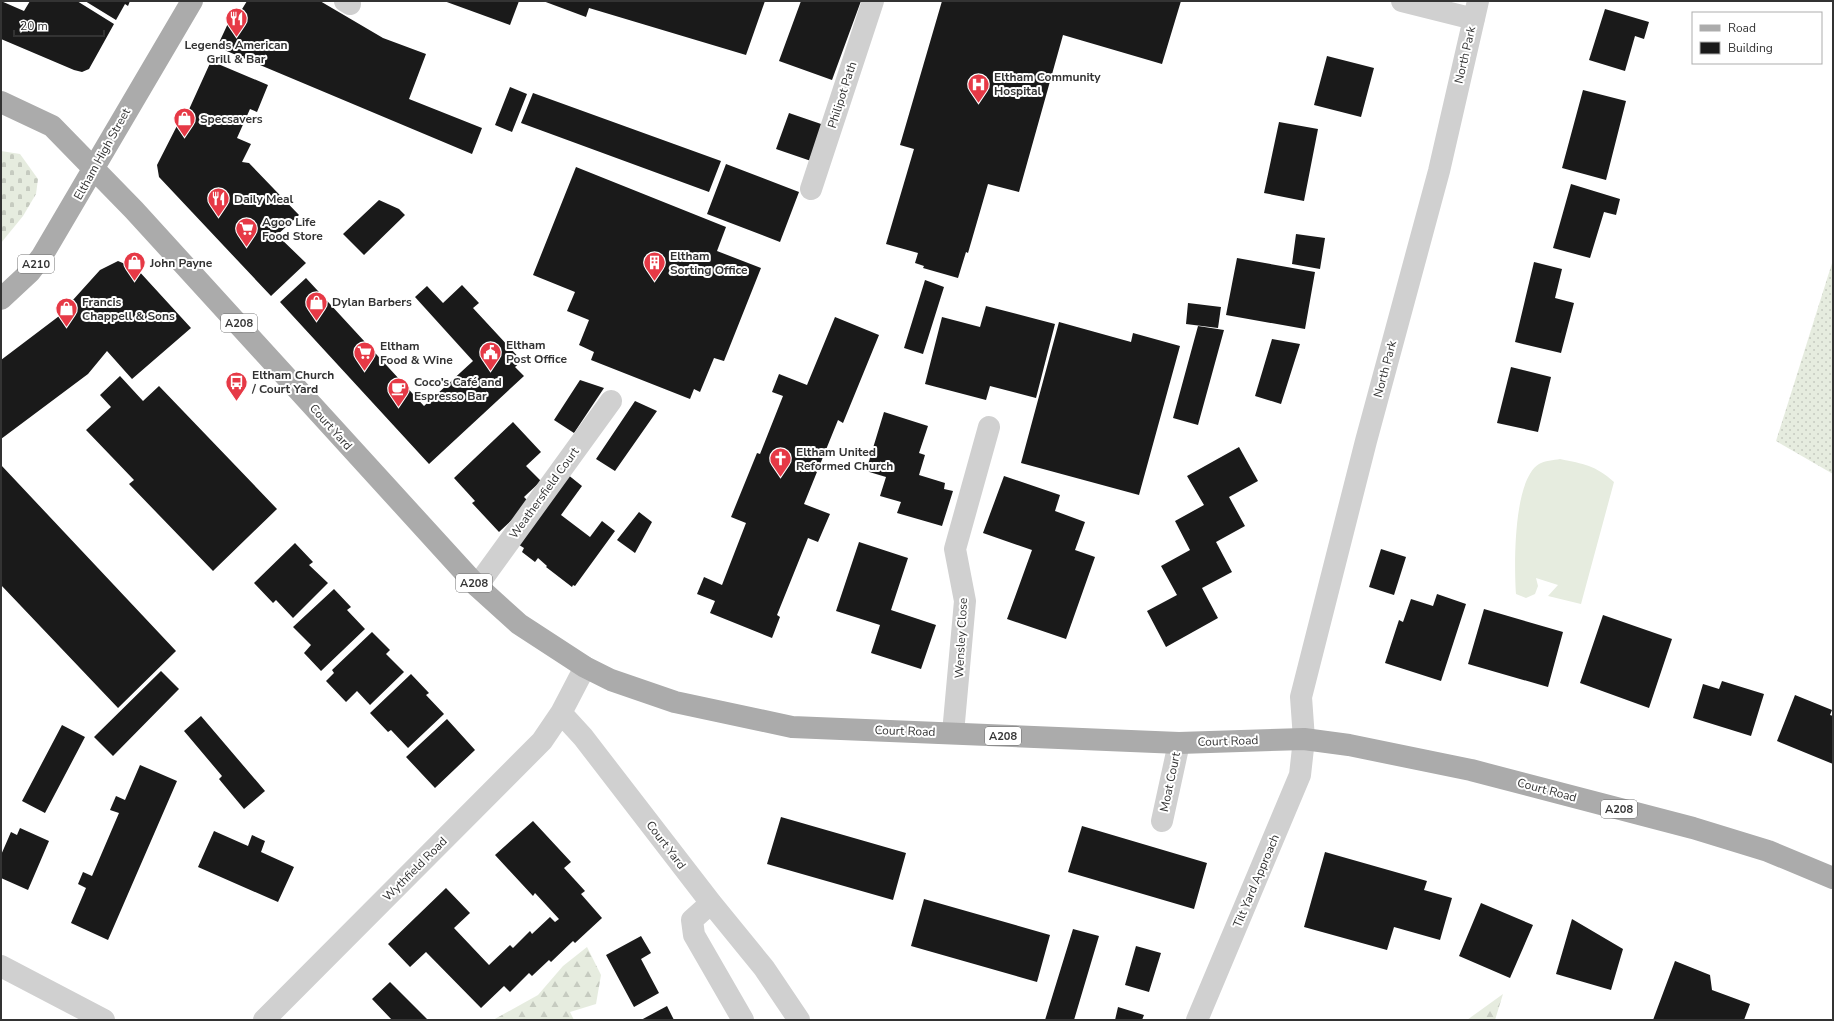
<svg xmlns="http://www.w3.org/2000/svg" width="1834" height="1021" font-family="'Nunito Sans',sans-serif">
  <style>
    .grass { fill: url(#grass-dots) }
    .forest { fill: url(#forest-firs) }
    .cemetery { fill: url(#cemetery-stones) }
    .garden { fill: #e6ecdf }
    .building { fill: #1a1a1a }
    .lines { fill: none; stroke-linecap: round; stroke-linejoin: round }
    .minor { stroke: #d0d0d0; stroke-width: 22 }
    .major { stroke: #ababab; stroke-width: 22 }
    .labels { text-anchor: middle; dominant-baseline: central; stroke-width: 4; stroke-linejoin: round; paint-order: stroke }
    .shield { fill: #fff; stroke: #707070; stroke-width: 1 }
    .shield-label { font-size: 11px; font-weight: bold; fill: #333 }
    .poi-label { font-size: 12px; font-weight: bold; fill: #333; stroke: #fff; text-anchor: start }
    .street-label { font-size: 12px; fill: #333; stroke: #fff }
  </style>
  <defs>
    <pattern id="grass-dots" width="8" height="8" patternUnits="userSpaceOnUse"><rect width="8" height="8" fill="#e6ecdf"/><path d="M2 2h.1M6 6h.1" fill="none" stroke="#c6cbc0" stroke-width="1.8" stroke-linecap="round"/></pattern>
    <pattern id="forest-firs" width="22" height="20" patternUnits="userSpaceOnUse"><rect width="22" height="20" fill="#e6ecdf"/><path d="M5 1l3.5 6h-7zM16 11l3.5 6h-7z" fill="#c6cbc0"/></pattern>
    <pattern id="cemetery-stones" width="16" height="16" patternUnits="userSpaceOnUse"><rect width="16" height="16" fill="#e6ecdf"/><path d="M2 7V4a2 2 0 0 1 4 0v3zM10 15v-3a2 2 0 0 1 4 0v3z" fill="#c6cbc0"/></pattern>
  </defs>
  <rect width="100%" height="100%" fill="#fff"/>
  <path class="grass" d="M 1833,260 L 1833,474 L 1776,441 Z"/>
  <path class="forest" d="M 587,947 L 601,975 L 596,1004 L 570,1012 L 574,1020 L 493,1020 L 538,995 L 563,966 Z
    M 1503,994 L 1495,1020 L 1467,1020 Z"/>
  <path class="cemetery" d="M 1,151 L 20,154 L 38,179 L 36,194 L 23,216 L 1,243 Z"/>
  <path class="garden" d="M 1560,459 C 1584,464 1595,465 1614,482 L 1581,604 L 1548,596 L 1558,585 L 1536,578 L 1538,586 L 1535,594 L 1526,598 L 1516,594 C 1514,566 1513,480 1539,464 C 1544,461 1554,460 1560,459 Z"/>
  <path class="building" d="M 1,1 L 24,11 L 30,1 L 77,1 L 114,24 L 89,69 L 82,72 L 74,70 L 1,39 Z
    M 85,1 L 130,1 L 128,6 L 125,4 L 116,20 Z
    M 247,1 L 320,1 L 383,38 L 426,54 L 409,99 L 482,128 L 472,154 L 217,47 L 231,17 L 236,19 Z
    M 444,1 L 519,1 L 510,25 Z
    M 543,1 L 765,1 L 746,55 L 589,8 L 586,17 Z
    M 801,1 L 861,1 L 832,80 L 779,61 Z
    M 942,1 L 1181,1 L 1162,64 L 1063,35 L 1019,192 L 988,184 L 968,253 L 966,252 L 958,278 L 923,268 L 924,266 L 915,263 L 918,253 L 886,244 L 914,149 L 900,145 Z
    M 1605,9 L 1649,22 L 1644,39 L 1635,36 L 1625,71 L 1589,60 Z
    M 1327,56 L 1374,68 L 1361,117 L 1314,105 Z
    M 211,61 L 268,85 L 257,112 L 250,109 L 237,138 L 251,144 L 242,162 L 249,163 L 299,215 L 277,235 L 306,263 L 271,296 L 159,177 L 157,165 L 183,114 L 186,116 Z
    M 510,87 L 527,94 L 512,132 L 495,125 Z
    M 1583,90 L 1626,101 L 1606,180 L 1562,168 Z
    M 533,93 L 721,161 L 709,192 L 521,123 Z
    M 789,113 L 824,125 L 811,161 L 776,149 Z
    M 1279,122 L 1318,129 L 1304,201 L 1264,193 Z
    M 726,164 L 799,192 L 780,242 L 707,214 Z
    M 576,167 L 726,227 L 717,251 L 761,268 L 724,361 L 714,358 L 700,392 L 694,389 L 690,399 L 591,360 L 594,352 L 579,345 L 589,320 L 567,311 L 575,292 L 533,275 Z
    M 1571,184 L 1620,199 L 1616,215 L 1604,212 L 1590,258 L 1553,248 Z
    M 379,200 L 399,209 L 405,215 L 364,255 L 343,234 Z
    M 1296,234 L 1325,238 L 1320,269 L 1292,264 Z
    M 1237,258 L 1315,272 L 1305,329 L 1226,315 Z
    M 118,261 L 137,269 L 191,328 L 132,379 L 107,351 L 88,374 L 1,439 L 1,360 L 75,304 L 72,301 L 100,270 Z
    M 1534,262 L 1562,269 L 1555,298 L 1574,303 L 1561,353 L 1515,342 Z
    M 306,278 L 424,406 L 473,361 L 415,297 L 427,286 L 443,303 L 462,285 L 479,303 L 473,308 L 522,361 L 515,367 L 524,376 L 429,464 L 280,302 Z
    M 925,280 L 944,287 L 923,354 L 904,348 Z
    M 1188,303 L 1221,307 L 1218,328 L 1186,324 Z
    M 986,306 L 1055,324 L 1036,398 L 990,386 L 986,400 L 925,384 L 942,317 L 980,327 Z
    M 835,317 L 879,335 L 843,423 L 838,420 L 804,504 L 830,514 L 818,542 L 808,538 L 777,615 L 780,617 L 772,638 L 710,613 L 715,601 L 697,594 L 704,577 L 722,585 L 746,523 L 731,517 L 757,453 L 760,454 L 783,396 L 772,392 L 779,374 L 807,385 Z
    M 1059,322 L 1131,342 L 1133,333 L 1180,346 L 1139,495 L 1021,463 Z
    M 1198,326 L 1224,330 L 1198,425 L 1173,418 Z
    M 1272,339 L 1300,344 L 1281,404 L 1255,396 Z
    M 1511,367 L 1551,377 L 1538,432 L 1497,423 Z
    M 120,376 L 143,401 L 159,386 L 277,509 L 213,571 L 129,484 L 134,480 L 86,430 L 111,407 L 100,395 Z
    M 580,380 L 604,388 L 574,433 L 554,420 Z
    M 635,401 L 657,411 L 615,471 L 596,459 Z
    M 884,412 L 928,426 L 919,453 L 925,455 L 919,475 L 945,483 L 944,489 L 953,491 L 942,526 L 897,513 L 901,502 L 880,496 L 886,477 L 866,471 Z
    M 513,422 L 541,452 L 526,466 L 541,481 L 524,497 L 530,503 L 499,532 L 472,503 L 475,501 L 454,478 Z
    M 1239,447 L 1258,481 L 1229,497 L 1245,526 L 1216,542 L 1232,572 L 1202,588 L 1218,618 L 1166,647 L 1147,611 L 1177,595 L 1161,566 L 1190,550 L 1175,521 L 1204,505 L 1187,476 Z
    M 1,465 L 176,651 L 118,708 L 1,585 Z
    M 567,474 L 582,486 L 561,515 L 590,537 L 602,521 L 615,531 L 575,586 L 573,585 L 572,587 L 546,567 L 547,566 L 538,558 L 535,562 L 522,552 L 524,548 L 516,543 Z
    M 1004,476 L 1060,495 L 1055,511 L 1085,522 L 1075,550 L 1095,557 L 1066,639 L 1007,619 L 1032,550 L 983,533 Z
    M 639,512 L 652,522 L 635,553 L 617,540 Z
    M 859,542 L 908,558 L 891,610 L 936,625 L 921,669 L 871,653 L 880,625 L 836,611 Z
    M 295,543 L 313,562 L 309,565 L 328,583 L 293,618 L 276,600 L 273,603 L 254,583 Z
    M 1381,549 L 1406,557 L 1394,595 L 1369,587 Z
    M 334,589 L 351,607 L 347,610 L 365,629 L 321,671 L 304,653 L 311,645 L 293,627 Z
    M 1437,594 L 1466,604 L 1441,681 L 1385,663 L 1399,620 L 1403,622 L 1411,599 L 1433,606 Z
    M 1484,609 L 1563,632 L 1548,687 L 1468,664 Z
    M 1603,615 L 1672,639 L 1649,708 L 1580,683 Z
    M 372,632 L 390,650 L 386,654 L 404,672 L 370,705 L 357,691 L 346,702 L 326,681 L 334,673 L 332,670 Z
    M 161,671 L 179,689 L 113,756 L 94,737 Z
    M 411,674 L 429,693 L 426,695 L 444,714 L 408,748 L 391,730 L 388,732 L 370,713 Z
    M 1722,681 L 1764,694 L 1751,736 L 1693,718 L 1703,684 L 1719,689 Z
    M 1795,695 L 1832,710 L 1830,715 L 1833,716 L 1833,764 L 1777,741 Z
    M 201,716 L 265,791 L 244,809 L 219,779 L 222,776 L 184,731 Z
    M 447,719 L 475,750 L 435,788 L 406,757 Z
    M 62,725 L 85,737 L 45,813 L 22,801 Z
    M 140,765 L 177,781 L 108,940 L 71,923 L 86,888 L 78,884 L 83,872 L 92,876 L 119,813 L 110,810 L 116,796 L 125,800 Z
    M 781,817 L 906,853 L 893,900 L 767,864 Z
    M 533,821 L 571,862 L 564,868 L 585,891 L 581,894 L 602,918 L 575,943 L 573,941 L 551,962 L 549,960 L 532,976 L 529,973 L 510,992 L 504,986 L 481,1008 L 426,952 L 410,967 L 388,944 L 446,888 L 470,913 L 454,928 L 489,965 L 510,945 L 513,948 L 530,931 L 532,934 L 550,917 L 555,922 L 559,919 L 535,893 L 533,896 L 495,855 Z
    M 1082,826 L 1207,863 L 1194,909 L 1068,872 Z
    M 20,828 L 49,841 L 28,890 L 1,878 L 1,855 L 11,832 L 17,835 Z
    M 214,831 L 248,846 L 252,835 L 265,841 L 261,852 L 294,867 L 278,902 L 198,867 Z
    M 1325,852 L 1427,881 L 1424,890 L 1452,898 L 1440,940 L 1394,927 L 1387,950 L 1304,927 Z
    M 924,899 L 1050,935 L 1037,982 L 911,946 Z
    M 1481,903 L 1533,925 L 1510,978 L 1459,956 Z
    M 1572,919 L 1623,949 L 1611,990 L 1556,974 Z
    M 1073,929 L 1099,936 L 1074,1020 L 1045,1020 Z
    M 641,936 L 651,953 L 641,959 L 659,993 L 634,1007 L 606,955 Z
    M 1136,946 L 1161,953 L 1149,992 L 1125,985 Z
    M 1675,961 L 1710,975 L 1712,990 L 1750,1004 L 1744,1020 L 1653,1020 Z
    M 390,982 L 428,1020 L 392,1020 L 372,999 Z
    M 667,1006 L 674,1020 L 641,1020 Z
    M 1118,1007 L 1144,1015 L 1142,1020 L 1115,1020 Z"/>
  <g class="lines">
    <path class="minor" d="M 345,1 L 350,4
      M 1402,1 L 1474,19
      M 811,189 L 873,1
      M 477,586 L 611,401
      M 585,667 L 561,713 L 583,737 L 711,903 L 764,968 L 799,1020
      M 953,733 L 965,601 L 955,549 L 989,427
      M 1162,821 L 1179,743
      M 711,903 L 692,920 L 694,935 L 743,1020
      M 1,966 L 104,1020
      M 264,1020 L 542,741 L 561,713
      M 1197,1020 L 1300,775 L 1304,739 L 1301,697 L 1366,441 L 1439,171 L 1478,1"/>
    <path class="major" d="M 1,102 L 52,126 L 134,210 L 477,586 L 519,624 L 585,667 L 611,680 L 675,702 L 792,727 L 1179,743 L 1304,739 L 1349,745 L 1471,770 L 1693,828 L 1768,851 L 1833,878
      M 1,299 L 30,272 L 42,256 L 192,1"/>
  </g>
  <defs>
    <symbol id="restaurant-pin" viewBox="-11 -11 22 30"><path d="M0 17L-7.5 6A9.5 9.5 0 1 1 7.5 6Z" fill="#e63946" stroke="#fff"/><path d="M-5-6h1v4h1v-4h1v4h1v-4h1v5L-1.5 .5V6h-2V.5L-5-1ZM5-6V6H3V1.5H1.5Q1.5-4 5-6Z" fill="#fff"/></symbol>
    <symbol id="hospital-pin" viewBox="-11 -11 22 30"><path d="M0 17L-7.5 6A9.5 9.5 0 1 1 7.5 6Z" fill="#e63946" stroke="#fff"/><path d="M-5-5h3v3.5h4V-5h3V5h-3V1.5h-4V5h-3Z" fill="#fff"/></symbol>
    <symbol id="shop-pin" viewBox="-11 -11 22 30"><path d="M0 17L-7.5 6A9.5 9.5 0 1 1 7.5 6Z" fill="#e63946" stroke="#fff"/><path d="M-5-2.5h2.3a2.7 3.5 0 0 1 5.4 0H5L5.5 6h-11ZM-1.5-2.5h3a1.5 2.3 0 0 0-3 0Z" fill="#fff"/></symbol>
    <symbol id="supermarket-pin" viewBox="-11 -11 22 30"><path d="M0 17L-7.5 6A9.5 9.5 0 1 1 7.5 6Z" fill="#e63946" stroke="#fff"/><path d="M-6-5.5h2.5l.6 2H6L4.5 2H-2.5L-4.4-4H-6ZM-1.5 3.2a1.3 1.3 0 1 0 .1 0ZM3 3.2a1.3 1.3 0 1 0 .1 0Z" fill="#fff"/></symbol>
    <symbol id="building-pin" viewBox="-11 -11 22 30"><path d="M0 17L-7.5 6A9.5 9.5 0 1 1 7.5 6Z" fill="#e63946" stroke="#fff"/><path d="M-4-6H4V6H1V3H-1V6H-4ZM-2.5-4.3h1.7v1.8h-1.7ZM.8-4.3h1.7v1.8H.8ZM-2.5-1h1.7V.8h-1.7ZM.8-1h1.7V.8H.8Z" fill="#fff"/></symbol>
    <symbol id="civic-pin" viewBox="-11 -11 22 30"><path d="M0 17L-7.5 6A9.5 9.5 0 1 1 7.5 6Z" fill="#e63946" stroke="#fff"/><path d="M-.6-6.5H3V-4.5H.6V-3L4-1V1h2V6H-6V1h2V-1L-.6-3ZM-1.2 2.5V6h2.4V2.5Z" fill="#fff"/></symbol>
    <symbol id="bus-pin" viewBox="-11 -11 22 30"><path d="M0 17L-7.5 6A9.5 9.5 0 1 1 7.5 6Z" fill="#e63946" stroke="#fff"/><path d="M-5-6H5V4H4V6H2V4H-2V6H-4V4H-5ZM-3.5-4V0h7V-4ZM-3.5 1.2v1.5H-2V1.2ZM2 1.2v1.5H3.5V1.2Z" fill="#fff"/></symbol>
    <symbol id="cafe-pin" viewBox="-11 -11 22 30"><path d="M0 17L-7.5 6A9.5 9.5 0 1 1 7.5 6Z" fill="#e63946" stroke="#fff"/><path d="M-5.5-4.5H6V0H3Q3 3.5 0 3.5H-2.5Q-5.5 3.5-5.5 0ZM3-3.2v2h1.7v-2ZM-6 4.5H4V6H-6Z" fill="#fff"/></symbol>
    <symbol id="church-pin" viewBox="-11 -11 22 30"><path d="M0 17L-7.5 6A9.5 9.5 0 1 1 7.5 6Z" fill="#e63946" stroke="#fff"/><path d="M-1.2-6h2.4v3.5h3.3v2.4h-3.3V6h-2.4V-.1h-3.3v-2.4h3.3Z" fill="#fff"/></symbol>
  </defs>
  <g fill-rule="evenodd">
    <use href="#restaurant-pin" x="224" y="6" width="25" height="34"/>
    <use href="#hospital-pin" x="966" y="72" width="25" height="34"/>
    <use href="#shop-pin" x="172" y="106" width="25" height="34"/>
    <use href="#restaurant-pin" x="206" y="186" width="25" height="34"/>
    <use href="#supermarket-pin" x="234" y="216" width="25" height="34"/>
    <use href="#shop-pin" x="122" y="250" width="25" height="34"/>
    <use href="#building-pin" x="642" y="250" width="25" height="34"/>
    <use href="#shop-pin" x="304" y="290" width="25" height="34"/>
    <use href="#shop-pin" x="54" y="296" width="25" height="34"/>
    <use href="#civic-pin" x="478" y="340" width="25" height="34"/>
    <use href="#supermarket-pin" x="352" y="340" width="25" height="34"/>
    <use href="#bus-pin" x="224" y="370" width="25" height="34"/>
    <use href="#cafe-pin" x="386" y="376" width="25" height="34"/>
    <use href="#church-pin" x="768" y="446" width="25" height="34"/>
  </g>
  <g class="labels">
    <g class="shield">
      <rect x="18" y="255" width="36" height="18" rx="3"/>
      <rect x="221" y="314" width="36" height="18" rx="3"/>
      <rect x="456" y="574" width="36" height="18" rx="3"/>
      <rect x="985" y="727" width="36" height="18" rx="3"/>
      <rect x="1601" y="800" width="36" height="18" rx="3"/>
    </g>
    <g class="shield-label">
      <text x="36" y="264">A210</text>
      <text x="239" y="323">A208</text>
      <text x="474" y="583">A208</text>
      <text x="1003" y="736">A208</text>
      <text x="1619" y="809">A208</text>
    </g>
    <g class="poi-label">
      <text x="236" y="45" text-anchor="middle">Legends American<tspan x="236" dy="14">Grill &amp; Bar</tspan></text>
      <text x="994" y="77">Eltham Community<tspan x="994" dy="14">Hospital</tspan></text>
      <text x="200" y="119">Specsavers</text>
      <text x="234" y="199">Daily Meal</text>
      <text x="262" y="222">Agoo Life<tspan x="262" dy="14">Food Store</tspan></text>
      <text x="670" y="256">Eltham<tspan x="670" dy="14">Sorting Office</tspan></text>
      <text x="150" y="263">John Payne</text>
      <text x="82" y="302">Francis<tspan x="82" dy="14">Chappell &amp; Sons</tspan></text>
      <text x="332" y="302">Dylan Barbers</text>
      <text x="506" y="345">Eltham<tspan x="506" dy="14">Post Office</tspan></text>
      <text x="380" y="346">Eltham<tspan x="380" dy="14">Food &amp; Wine</tspan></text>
      <text x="252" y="375">Eltham Church<tspan x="252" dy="14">/ Court Yard</tspan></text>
      <text x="414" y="382">Coco’s Café and<tspan x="414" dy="14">Espresso Bar</tspan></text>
      <text x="796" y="452">Eltham United<tspan x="796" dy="14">Reformed Church</tspan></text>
    </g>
    <g class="street-label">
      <text transform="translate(1465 55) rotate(-77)">North Park</text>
      <text transform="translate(842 95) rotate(-72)">Philipot Path</text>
      <text transform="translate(102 154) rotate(-61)">Eltham High Street</text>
      <text transform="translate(1385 369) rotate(-75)">North Park</text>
      <text transform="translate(331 427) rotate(48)">Court Yard</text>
      <text transform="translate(544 493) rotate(-54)">Weathersfield Court</text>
      <text transform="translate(961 638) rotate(-87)">Wensley Close</text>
      <text transform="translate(905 731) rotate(2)">Court Road</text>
      <text transform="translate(1228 741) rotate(-2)">Court Road</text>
      <text transform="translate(1170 782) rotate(-78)">Moat Court</text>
      <text transform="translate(1547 790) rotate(15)">Court Road</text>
      <text transform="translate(666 845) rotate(53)">Court Yard</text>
      <text transform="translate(415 869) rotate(-45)">Wythfield Road</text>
      <text transform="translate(1256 881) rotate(-67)">Tilt Yard Approach</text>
    </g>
  </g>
  <rect width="1834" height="1021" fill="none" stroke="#333333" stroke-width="4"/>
  <rect x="1692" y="12" width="130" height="52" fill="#ffffff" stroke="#adadad"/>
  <rect x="1700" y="25" width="20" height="6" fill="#ababab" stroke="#adadad"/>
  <text x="1728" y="32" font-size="12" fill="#333333">Road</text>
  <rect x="1700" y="42" width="20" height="12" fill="#1a1a1a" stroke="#adadad"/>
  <text x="1728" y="52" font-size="12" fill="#333333">Building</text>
  <path d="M14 30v6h90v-6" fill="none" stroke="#333333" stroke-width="2"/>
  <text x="20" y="30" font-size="12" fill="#333333" stroke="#ffffff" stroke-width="3" paint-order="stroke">20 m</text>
</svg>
